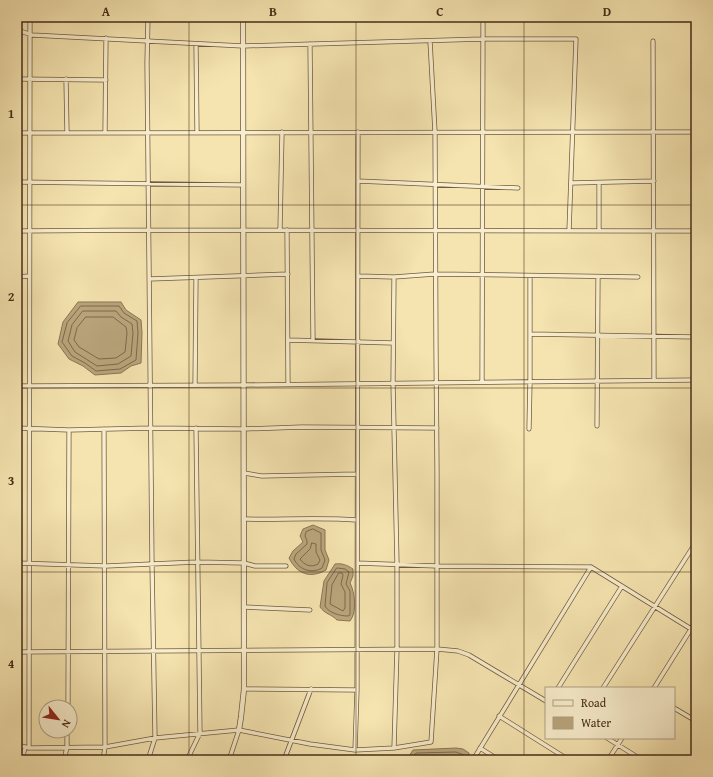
<svg xmlns="http://www.w3.org/2000/svg" width="713" height="777" font-family="'Gentium Book Plus',serif">
  <style>
    .water { fill: #b9a57c; stroke: #8b7554 }
    .lines { fill: none; stroke-linecap: round; stroke-linejoin: round }
    .shore { stroke: #7f684a; stroke-width: 1 }
    .minor-casing { stroke: #715a3e; stroke-width: 5 }
    .tertiary-casing { stroke: #715a3e; stroke-width: 6 }
    .minor { stroke: #f8edcc; stroke-width: 3.5 }
    .tertiary { stroke: #f8edcc; stroke-width: 4.5 }
    .grid { fill: none; stroke: #452c18; stroke-width: 1; stroke-opacity: 0.55 }
    .neatline { fill: none; stroke: #452c18; stroke-width: 1.5 }
    .grid-label { font-size: 13px; text-anchor: middle; font-weight: bold; fill: #452c18 }
  </style>
  <rect width="100%" height="100%" fill="#f5e4b0"/>
  <filter id="stains"><feTurbulence type="fractalNoise" baseFrequency=".005" numOctaves="4"/><feColorMatrix values="0 0 0 0 .2 0 0 0 0 .09 0 0 0 0 .02 0 0 0 .5 -.17"/></filter>
  <radialGradient id="worn" r=".72"><stop offset=".6" stop-color="#630" stop-opacity="0"/><stop offset="1" stop-color="#630" stop-opacity=".3"/></radialGradient>
  <path class="water" d="M 78,302 L 121,302 L 126,310 L 141,320 L 142,333 L 141,363 L 131,366 L 121,373 L 95,375 L 83,366 L 69,359 L 58,344 L 63,322 Z
    M 313,525 L 325,530 L 325,550 L 329,560 L 326,570 C 310,579 297,574 289,558 L 293,551 L 303,542 L 300,536 L 303,529 Z
    M 335,564 C 342,563 347,565 353,569 L 353,576 L 350,583 C 355,592 357,613 350,621 L 337,620 C 331,614 325,614 320,607 L 324,581 Z
    M 456,748 L 463,749 L 469,753 L 469,757 L 468,760 L 404,760 L 409,756 L 413,750 Z"/>
  <g class="lines">
    <path class="shore" d="M 81,306 L 119,306 L 124,313 L 137,321 L 138,333 L 136,360 L 120,369 L 96,371 L 85,363 L 72,356 L 62,342 L 67,323 Z
      M 83,311 L 116,311 L 121,317 L 132,324 L 133,333 L 131,356 L 118,364 L 97,366 L 75,352 L 68,341 L 72,325 Z
      M 86,317 L 113,317 L 126,327 L 127,333 L 125,352 L 116,358 L 99,359 L 79,347 L 74,340 L 77,328 Z
      M 313,529 L 321,533 L 321,550 L 325,560 L 322,568 C 312,574 299,570 294,559 L 296,554 L 307,544 L 307,541 L 305,536 L 306,532 Z
      M 312,543 L 316,544 L 316,552 L 320,560 L 318,564 C 311,568 304,565 300,559 L 310,549 Z
      M 337,568 L 345,569 L 349,572 L 346,584 L 350,591 L 350,615 L 348,616 C 340,616 329,613 325,606 L 327,583 Z
      M 339,573 L 342,573 L 343,575 L 341,584 L 345,592 L 345,608 L 343,611 L 330,604 L 332,585 Z
      M 411,760 L 416,753 L 456,752 L 464,755 L 465,760
      M 417,760 L 419,758 L 455,757 L 459,758 L 460,760"/>
    <defs>
      <path id="minor" d="M 148,17 L 147,63 L 152,564 L 155,738 L 148,760
        M 17,30 L 32,35 L 243,46 L 483,39 L 576,39 L 569,231
        M 653,41 L 654,380
        M 196,44 L 197,133
        M 310,44 L 313,340
        M 17,79 L 106,80
        M 66,79 L 67,133
        M 17,133 L 696,132
        M 105,133 L 106,38
        M 358,181 L 518,188
        M 17,182 L 243,185
        M 571,183 L 654,181
        M 280,230 L 282,132
        M 287,230 L 288,384
        M 17,231 L 149,230 L 696,231
        M 599,231 L 599,183
        M 358,276 L 394,277 L 435,274 L 638,277
        M 17,277 L 29,276
        M 149,279 L 288,274
        M 530,334 L 696,337
        M 288,340 L 393,343
        M 482,382 L 483,23
        M 195,385 L 196,278
        M 17,386 L 243,385 L 696,380
        M 597,426 L 598,278
        M 17,428 L 69,430 L 151,428 L 243,429 L 302,427 L 437,428
        M 529,429 L 530,381 L 530,276
        M 244,473 L 262,476 L 357,474
        M 244,519 C 282,520 319,517 357,520
        M 17,563 L 106,566 L 197,562 L 244,563 L 255,566 L 286,566
        M 357,563 L 437,566 L 591,567 L 696,632
        M 244,607 L 310,610
        M 17,652 L 437,649 L 458,651 L 469,655 L 546,701
        M 558,688 L 622,586
        M 603,688 L 696,542
        M 654,688 L 696,621
        M 244,689 L 357,690
        M 68,707 L 69,430
        M 674,708 L 696,721
        M 499,716 L 569,760
        M 607,738 L 642,760
        M 17,745 L 29,748 L 105,747 L 155,738 L 239,730 L 310,744 L 355,750 L 394,748 L 431,742 L 437,649 L 437,472 L 436,348 L 435,132 L 430,41
        M 29,748 L 30,17
        M 394,748 L 397,649 L 397,564 L 393,383 L 394,277
        M 480,748 L 499,760
        M 355,750 L 357,690 L 358,132
        M 22,760 L 25,747
        M 64,760 L 67,747 L 67,731
        M 103,760 L 105,747 L 104,429
        M 187,760 L 200,733 L 196,428
        M 229,760 L 239,730
        M 284,760 L 311,689
        M 473,760 L 591,567
        M 608,760 L 622,738"/>
      <path id="tertiary" d="M 239,730 L 241,717 L 244,689 L 243,17"/>
    </defs>
    <use href="#minor" class="minor-casing"/>
    <use href="#tertiary" class="tertiary-casing"/>
    <use href="#minor" class="minor"/>
    <use href="#tertiary" class="tertiary"/>
  </g>
  <path class="grid" d="M 189,17 L 189,760M 356,17 L 356,760M 524,17 L 524,760M 17,205 L 696,205M 17,388 L 696,388M 17,572 L 696,572"/>
  <rect width="713" height="777" fill="none" stroke="#f5e4b0" stroke-width="44"/>
  <rect x="545" y="687" width="130" height="52" fill="#f8edcc" stroke="#b0a084"/>
  <rect x="553" y="700" width="20" height="6" fill="#f8edcc" stroke="#b0a084"/>
  <text x="581" y="707" font-size="12" fill="#452c18">Road</text>
  <rect x="553" y="717" width="20" height="12" fill="#b9a57c" stroke="#b0a084"/>
  <text x="581" y="727" font-size="12" fill="#452c18">Water</text>
  <g transform="translate(58 719) rotate(120)"><circle r="19" fill="#f8edcc" stroke="#b0a084"/>
  <path d="M0-3L7 15L0 10L-7 15Z" fill="#8f2418"/>
  <text y="-6" font-size="11" font-weight="bold" text-anchor="middle" fill="#452c18">N</text>
  </g>
  <rect x="22" y="22" width="669" height="733" class="neatline"/>
  <g class="grid-label">
    <text x="106" y="16">A</text>
    <text x="273" y="16">B</text>
    <text x="440" y="16">C</text>
    <text x="607" y="16">D</text>
    <text x="11" y="118">1</text>
    <text x="11" y="301">2</text>
    <text x="11" y="485">3</text>
    <text x="11" y="668">4</text>
  </g>
  <rect width="100%" height="100%" filter="url(#stains)"/>
  <rect width="100%" height="100%" fill="url(#worn)"/>
</svg>
